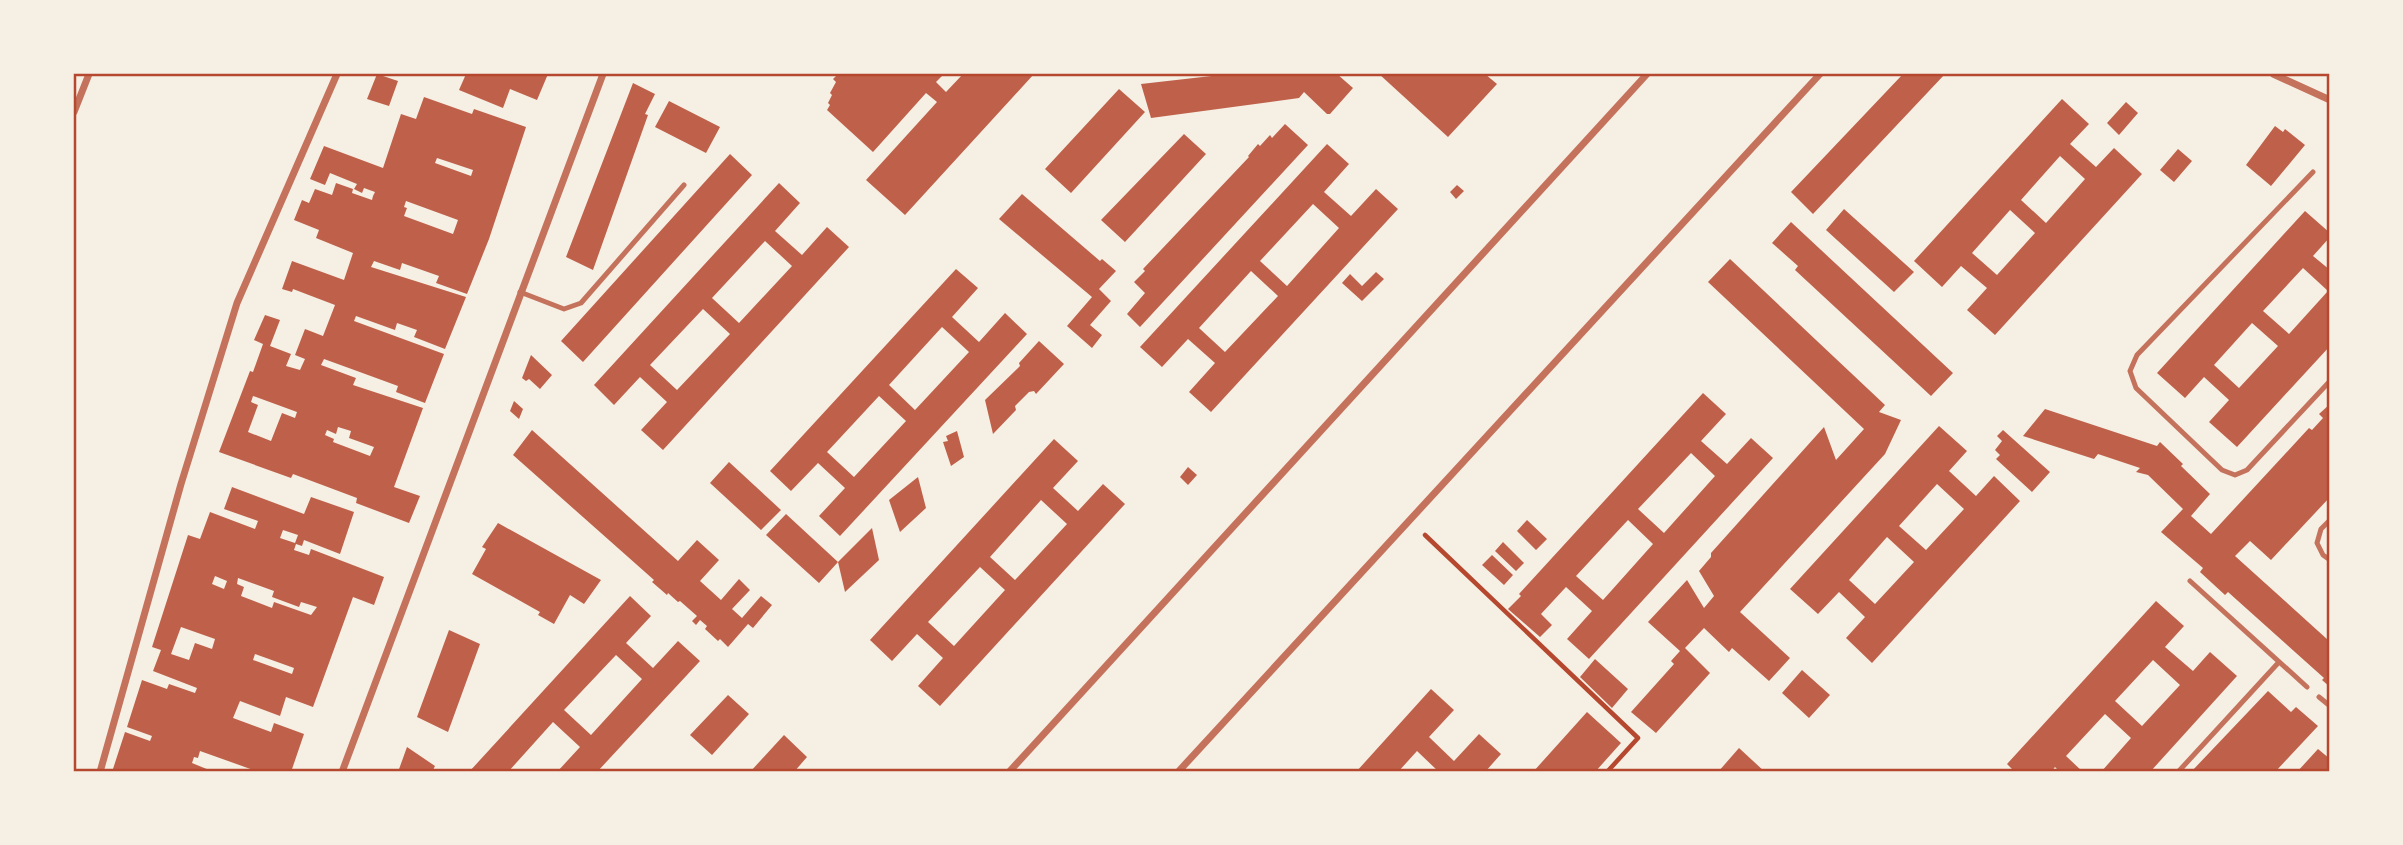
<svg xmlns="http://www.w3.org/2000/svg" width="2403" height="845" font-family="Helvetica,sans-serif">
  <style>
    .building { fill: #bf614a; fill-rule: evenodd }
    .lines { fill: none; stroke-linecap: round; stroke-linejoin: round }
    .path { stroke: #b5482f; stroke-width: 4.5 }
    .service { stroke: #c5725c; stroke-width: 5 }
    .minor { stroke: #c5725c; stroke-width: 7 }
    .neatline { fill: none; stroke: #b5482f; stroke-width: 2.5 }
  </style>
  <rect width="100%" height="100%" fill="#f6efe4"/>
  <path class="building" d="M 377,74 L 398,81 L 389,106 L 367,99 Z
    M 466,74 L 548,74 L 537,100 L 510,89 L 503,108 L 459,90 Z
    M 838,74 L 944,74 L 936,82 L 946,92 L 963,74 L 1034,74 L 905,215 L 866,180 L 937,102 L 926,93 L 873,152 L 827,110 L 830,105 L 828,103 L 832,95 L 830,93 L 836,82 L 833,79 Z
    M 1229,74 L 1337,74 L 1353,88 L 1330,114 L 1327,114 L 1304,92 L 1299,98 L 1151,118 L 1141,84 Z
    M 1379,74 L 1485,74 L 1497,84 L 1448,137 Z
    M 1903,74 L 1945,74 L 1813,214 L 1791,192 Z
    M 633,83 L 655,94 L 645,114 L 648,115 L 593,270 L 566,257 Z
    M 1119,89 L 1145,112 L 1071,193 L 1045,169 Z
    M 424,97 L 472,114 L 474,109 L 526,127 L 489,239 L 467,294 L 436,283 L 439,276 L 402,263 L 400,270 L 374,261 L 371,267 L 466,297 L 445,349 L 414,337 L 417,330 L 397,323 L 395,330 L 356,316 L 354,321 L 444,354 L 425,403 L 396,392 L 398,386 L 357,371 L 324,359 L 321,365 L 356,378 L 353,385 L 423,408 L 394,487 L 420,496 L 409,523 L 356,503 L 357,498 L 293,474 L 291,478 L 219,452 L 250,371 L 253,372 L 263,344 L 254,340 L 265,315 L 280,320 L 270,346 L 291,354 L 286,366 L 300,370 L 305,359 L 295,355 L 305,329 L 323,336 L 335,305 L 293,289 L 292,292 L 282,289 L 292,261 L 344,280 L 353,253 L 316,238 L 319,230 L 294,220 L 302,200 L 309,203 L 315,189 L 332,195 L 336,183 L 353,189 L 352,193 L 372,200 L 373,196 L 375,192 L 364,188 L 362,193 L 354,189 L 357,184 L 330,173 L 325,185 L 310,179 L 324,146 L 383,168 L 401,114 L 416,119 ZM 437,158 L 473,170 L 471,176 L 435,163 ZM 406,201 L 458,220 L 453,234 L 404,216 L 407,208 L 404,207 ZM 253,396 L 297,412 L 295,418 L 282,413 L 271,441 L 248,432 L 258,405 L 251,402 ZM 338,427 L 351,431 L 349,438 L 374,447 L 370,456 L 333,442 L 334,439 L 325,435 L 327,430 L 336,434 Z
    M 2062,99 L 2089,124 L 2070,144 L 2096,167 L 2114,148 L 2142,174 L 1995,335 L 1967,310 L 1987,288 L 1961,266 L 1942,287 L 1914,261 ZM 2060,156 L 2085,179 L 2046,223 L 2021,200 ZM 2010,210 L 2035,233 L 1997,275 L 1972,253 Z
    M 669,101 L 720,127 L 706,153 L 655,127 Z
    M 2126,102 L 2138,113 L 2119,135 L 2107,123 Z
    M 1285,124 L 1308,145 L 1140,327 L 1127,314 L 1145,293 L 1134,282 L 1145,271 L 1143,269 L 1249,157 L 1248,156 L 1258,144 L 1260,146 L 1270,135 L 1272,138 Z
    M 2275,126 L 2283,132 L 2285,129 L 2305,145 L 2271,186 L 2246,165 Z
    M 1184,134 L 1206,154 L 1125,242 L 1101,220 Z
    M 1327,144 L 1349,164 L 1324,192 L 1351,216 L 1376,189 L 1398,209 L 1211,412 L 1189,392 L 1215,363 L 1188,339 L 1162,367 L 1140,347 ZM 1313,204 L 1339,228 L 1287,286 L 1260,261 ZM 1251,271 L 1278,296 L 1225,352 L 1199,328 Z
    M 2178,149 L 2192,161 L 2174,182 L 2160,170 Z
    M 730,154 L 752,175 L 583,362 L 561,341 Z
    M 779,183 L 800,203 L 775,231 L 802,255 L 827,227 L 849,247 L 663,450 L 641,430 L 667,402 L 640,377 L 614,405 L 594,385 ZM 765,241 L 792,266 L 739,323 L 712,298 ZM 703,309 L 730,334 L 677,390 L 650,365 Z
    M 1457,185 L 1464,191 L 1456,199 L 1450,192 Z
    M 1022,194 L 1100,261 L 1102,259 L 1116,271 L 1099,289 L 1111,301 L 1090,325 L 1102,335 L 1092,348 L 1067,326 L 1092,297 L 999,219 Z
    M 1844,209 L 1914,272 L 1894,292 L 1826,230 Z
    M 2305,211 L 2330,233 L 2330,237 L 2313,256 L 2330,270 L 2330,346 L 2237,447 L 2209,422 L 2229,400 L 2204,377 L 2185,398 L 2157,373 ZM 2303,268 L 2328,291 L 2289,334 L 2263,311 ZM 2252,323 L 2278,346 L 2239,388 L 2214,365 Z
    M 1791,222 L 1953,373 L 1931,396 L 1795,270 L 1798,266 L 1772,243 Z
    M 1730,259 L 1885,405 L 1879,412 L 1901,420 L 1885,454 L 1740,612 L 1790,658 L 1769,681 L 1732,648 L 1729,652 L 1704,628 L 1685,648 L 1710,673 L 1656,733 L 1631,712 L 1674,664 L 1671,661 L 1680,651 L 1648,622 L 1687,580 L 1704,608 L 1714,596 L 1699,571 L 1711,557 L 1711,553 L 1824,427 L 1836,460 L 1864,429 L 1708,282 Z
    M 956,269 L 978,288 L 952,317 L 979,342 L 1005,313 L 1027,334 L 840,536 L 819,516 L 845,488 L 818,463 L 791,491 L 770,471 ZM 942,327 L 969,352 L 915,410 L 889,385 ZM 879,396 L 906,421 L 854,477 L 827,452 Z
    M 1376,272 L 1384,279 L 1362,301 L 1342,283 L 1350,274 L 1362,286 Z
    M 1039,341 L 1064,364 L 1036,394 L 1034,391 L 1029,392 L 1015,406 L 1016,410 L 993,434 L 985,400 L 1020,366 L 1019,363 Z
    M 531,355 L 552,375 L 540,389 L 529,379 L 526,381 L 522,378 Z
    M 1703,393 L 1726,414 L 1701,441 L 1727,464 L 1751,438 L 1773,458 L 1589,659 L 1567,639 L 1592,611 L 1566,587 L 1541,614 L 1552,625 L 1540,637 L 1508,609 L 1521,596 L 1519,594 ZM 1691,453 L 1715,476 L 1664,533 L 1638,509 ZM 1628,520 L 1653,544 L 1603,600 L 1576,576 Z
    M 514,401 L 523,409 L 519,419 L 510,411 Z
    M 2330,404 L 2330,497 L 2271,560 L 2250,541 L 2235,556 L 2328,640 L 2330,639 L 2330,687 L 2322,680 L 2324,678 L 2228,592 L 2225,595 L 2200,572 L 2203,568 L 2161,532 L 2183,509 L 2148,475 L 2136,472 L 2140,468 L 2098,454 L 2094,459 L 2023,436 L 2045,409 L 2157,446 L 2160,442 L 2183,464 L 2181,466 L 2210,494 L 2191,516 L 2211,534 L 2309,428 L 2312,430 L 2323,418 L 2319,414 Z
    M 1939,426 L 1967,451 L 1949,471 L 1976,496 L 1994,476 L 2020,501 L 1872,663 L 1846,638 L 1865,617 L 1839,592 L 1818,614 L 1790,589 ZM 1937,484 L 1964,509 L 1926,550 L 1899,526 ZM 1887,537 L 1914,562 L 1875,604 L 1849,580 Z
    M 532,430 L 678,561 L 697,540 L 719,560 L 700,581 L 721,600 L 739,579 L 750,590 L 732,609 L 742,618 L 761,596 L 772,605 L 753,628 L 748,624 L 728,647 L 720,639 L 718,641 L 705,629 L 707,626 L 700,620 L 696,625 L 692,621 L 697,616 L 680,601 L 678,602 L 668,593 L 667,595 L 652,582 L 654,580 L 513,455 Z
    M 2003,430 L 2050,472 L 2032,492 L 1996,459 L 2000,455 L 1995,450 L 2002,441 L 1997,436 Z
    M 957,431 L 964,457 L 951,466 L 943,442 L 948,441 L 946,436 Z
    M 1054,439 L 1078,461 L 1053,488 L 1078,511 L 1103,484 L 1125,504 L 940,706 L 918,686 L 943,658 L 917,634 L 892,661 L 870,640 ZM 1041,500 L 1067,524 L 1015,580 L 990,557 ZM 980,567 L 1005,590 L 954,646 L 928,622 Z
    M 729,462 L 781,510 L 761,530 L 710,483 Z
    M 1188,467 L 1197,475 L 1188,485 L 1180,477 Z
    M 918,477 L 926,508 L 900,532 L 889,500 Z
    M 232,487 L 304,514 L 311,497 L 354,512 L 340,554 L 304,540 L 302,546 L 296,544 L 294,550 L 309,555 L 311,549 L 384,577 L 374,605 L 353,597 L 313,707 L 286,697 L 280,716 L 240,701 L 233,718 L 271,732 L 274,723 L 304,734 L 291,772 L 259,772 L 200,751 L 198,758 L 194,757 L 192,763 L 214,772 L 112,772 L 125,732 L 150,741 L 152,736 L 127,727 L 142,680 L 167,689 L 169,684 L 195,693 L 197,688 L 153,671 L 161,650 L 152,647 L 188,535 L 200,539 L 210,512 L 255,529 L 258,521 L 224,509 ZM 283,530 L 298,535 L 295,543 L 280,538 ZM 215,576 L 227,581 L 224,589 L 212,584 ZM 238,578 L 274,591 L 272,597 L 299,607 L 301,602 L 317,607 L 311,615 L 274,602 L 272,608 L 241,596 L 244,587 L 237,584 ZM 181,627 L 215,639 L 212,649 L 195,643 L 189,660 L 171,654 ZM 255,654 L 294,668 L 292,674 L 253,660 Z
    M 786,514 L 838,562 L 872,528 L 879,560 L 845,592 L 838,562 L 819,583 L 766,535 Z
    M 1527,520 L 1547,539 L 1536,550 L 1517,531 Z
    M 498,523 L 601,580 L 584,604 L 570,595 L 554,624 L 538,615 L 540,612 L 472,574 L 486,549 L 482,547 Z
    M 1503,542 L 1524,563 L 1516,571 L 1495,551 Z
    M 1492,555 L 1513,575 L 1504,585 L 1482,565 Z
    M 630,596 L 651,616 L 626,643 L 653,668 L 678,641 L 700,661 L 597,772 L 557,772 L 580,747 L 553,722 L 508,772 L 469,772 ZM 616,655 L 642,679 L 591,735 L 564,710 Z
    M 2156,601 L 2184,626 L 2165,647 L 2193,671 L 2210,652 L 2237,676 L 2150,772 L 2101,772 L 2131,738 L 2105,714 L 2066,756 L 2083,772 L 2060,772 L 2055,767 L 2051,772 L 2015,772 L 2007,764 ZM 2153,660 L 2180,685 L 2142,726 L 2115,701 Z
    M 449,630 L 480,644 L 448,732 L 417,717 Z
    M 1595,659 L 1628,689 L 1612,708 L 1580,677 Z
    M 1802,670 L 1830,695 L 1809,718 L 1782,693 Z
    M 1431,689 L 1454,710 L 1429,737 L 1454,761 L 1479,734 L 1501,754 L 1485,772 L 1439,772 L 1417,751 L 1398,772 L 1356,772 Z
    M 2268,691 L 2291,712 L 2296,707 L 2318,726 L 2275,772 L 2191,772 Z
    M 728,695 L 749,714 L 712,755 L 690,735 Z
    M 1587,712 L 1621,743 L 1595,772 L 1533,772 Z
    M 784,735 L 807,757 L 794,772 L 750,772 Z
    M 407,747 L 435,766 L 432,772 L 398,772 Z
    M 1739,748 L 1765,772 L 1718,772 Z
    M 2318,749 L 2330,759 L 2330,772 L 2297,772 Z"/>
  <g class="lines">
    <path class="path" d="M 1425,535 L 1638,738 L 1607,772"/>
    <path class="service" d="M 2313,172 L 2137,355 L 2130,371 L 2136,388 L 2222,470 L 2235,475 L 2247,470 L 2330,381
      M 520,292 L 564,309 L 581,303 L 684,185
      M 2330,520 L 2321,529 L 2317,543 L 2323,555 L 2330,560
      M 2190,581 L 2307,687
      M 2319,697 L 2330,706
      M 2178,772 L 2279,662"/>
    <path class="minor" d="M 2273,74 L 2330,100
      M 74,112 L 89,74
      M 100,772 L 181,484 L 237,303 L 337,74
      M 342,772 L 603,74
      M 1009,772 L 1647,74
      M 1178,772 L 1820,74"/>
  </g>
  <rect width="2403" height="845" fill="none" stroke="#f6efe4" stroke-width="150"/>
  <rect x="75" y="75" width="2253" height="695" class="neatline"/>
</svg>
